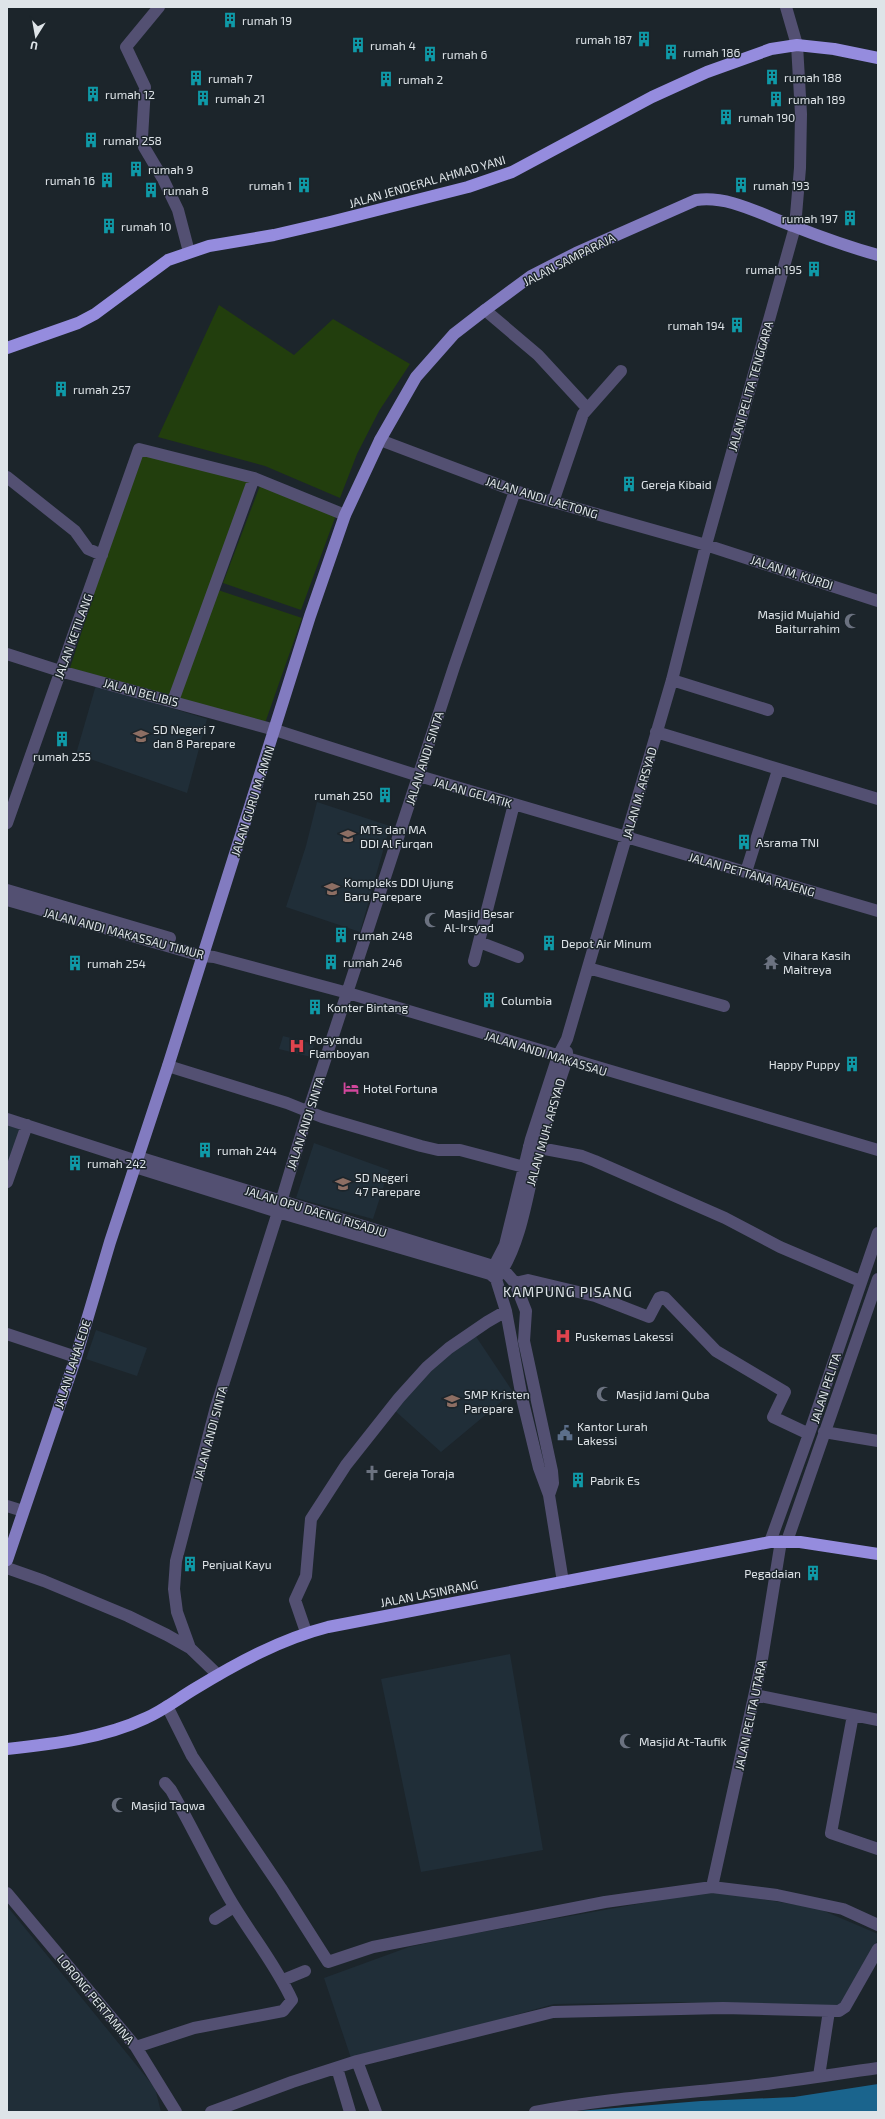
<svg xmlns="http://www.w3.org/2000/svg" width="885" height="2119" font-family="'Exo 2',sans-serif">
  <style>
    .built { fill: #202e38 }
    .green { fill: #223e0d }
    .water { fill: #1a648d }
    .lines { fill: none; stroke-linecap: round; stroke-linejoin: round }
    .minor { stroke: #535072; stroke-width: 12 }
    .major { stroke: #827bc0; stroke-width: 12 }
    .highway { stroke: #958cde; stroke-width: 12 }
    .labels { text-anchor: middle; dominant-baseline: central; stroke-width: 3; stroke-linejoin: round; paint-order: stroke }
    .poi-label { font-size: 12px; fill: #dee4e8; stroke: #1c252b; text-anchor: start }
    .street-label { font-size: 12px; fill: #dee4e8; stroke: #1c252b }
    .quarter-label { font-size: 14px; letter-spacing: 1px; fill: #dee4e8; stroke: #1c252b }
  </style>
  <rect width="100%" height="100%" fill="#1c252b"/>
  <path class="built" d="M 96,685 L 207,719 L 187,793 L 76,754 Z
    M 317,802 L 390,826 L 360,932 L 286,907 L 306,846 Z
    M 283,1036 L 314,1044 L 311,1057 L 279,1049 Z
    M 7,1125 L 22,1130 L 7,1172 Z
    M 314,1143 L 389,1170 L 373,1219 L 296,1198 Z
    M 96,1330 L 147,1348 L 137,1376 L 86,1359 Z
    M 475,1335 L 513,1392 L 441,1452 L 393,1409 L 443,1357 Z
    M 510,1654 L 543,1850 L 421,1872 L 381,1679 Z
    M 710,1891 L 817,1908 L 878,1934 L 878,1940 L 838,2007 L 676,2002 L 554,2004 L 352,2061 L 324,1978 L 409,1947 L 465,1935 Z
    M 7,1906 L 155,2088 L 161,2112 L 7,2112 Z"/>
  <path class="green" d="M 219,305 L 294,355 L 333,319 L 410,364 L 379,411 L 357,454 L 340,498 L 265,466 L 158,437 Z
    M 140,451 L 252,482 L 170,695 L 70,668 Z
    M 261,483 L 336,515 L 301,610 L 223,583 Z
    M 218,590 L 302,618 L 264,726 L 178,700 Z"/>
  <path class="water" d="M 878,2084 L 878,2112 L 566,2112 L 701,2101 L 794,2097 Z"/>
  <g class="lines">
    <path class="minor" d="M 159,7 L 126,47 L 145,87 L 142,138 L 144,147 L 163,179 L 178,210 L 189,252
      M 485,310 L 538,355 L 587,408
      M 380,440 L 515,491 L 706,545 L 878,601
      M 7,477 L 75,531 L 88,549 L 102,555
      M 553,502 L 583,414 L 621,371
      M 7,654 L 60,671 L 275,730 L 419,776 L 878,911
      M 672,680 L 768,710
      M 173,701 L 254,478
      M 656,732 L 878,799
      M 7,823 L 139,449 L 254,478 L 345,515
      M 746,872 L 778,770
      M 7,890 L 170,938
      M 7,900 L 202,956 L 214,957 L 348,993 L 878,1150
      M 479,942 L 518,957
      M 474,961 L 514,804
      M 588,968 L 724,1006
      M 168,1066 L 287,1103 L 322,1117 L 421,1146 L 438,1150 L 460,1150 L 524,1167
      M 7,1119 L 137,1161
      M 529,1146 L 582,1156 L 595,1161 L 725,1218 L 780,1247 L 860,1281
      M 138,1157 L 503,1269 L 515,1283 L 526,1311 L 524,1341 L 552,1471 L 553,1483 L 549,1495
      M 135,1167 L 278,1212 L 490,1274 L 496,1279 L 506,1311 L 522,1398 L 539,1468 L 549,1495 L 563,1582
      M 7,1182 L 27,1125
      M 490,1274 L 505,1245 L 531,1139 L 558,1056 L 567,1039 L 672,680 L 706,545 L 795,227 L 800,168 L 801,114 L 797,45 L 786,7
      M 499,1275 C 522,1242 528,1189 538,1150 C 546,1119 557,1089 567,1059 L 567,1052
      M 515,1283 L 528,1280 L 595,1296 L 649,1317 L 659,1298 L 662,1297 L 665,1298 L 716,1351 L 785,1392 L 773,1417 L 809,1434
      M 7,1334 L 76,1357
      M 824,1432 L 878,1441
      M 7,1506 L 23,1511
      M 787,1541 L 878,1279
      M 770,1542 L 809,1434 L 878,1233
      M 7,1568 L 44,1581 L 128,1616 L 167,1635 L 190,1648 L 218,1675
      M 306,1632 L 295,1600 L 306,1576 L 311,1519 L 346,1465 L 399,1398 L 427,1367 L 449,1348 L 487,1322 L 506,1311
      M 190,1648 L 177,1612 L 174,1589 L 176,1561 L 216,1407 L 278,1212 L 308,1112 L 454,667 L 515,491
      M 755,1695 L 878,1720
      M 167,1706 L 192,1756 L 281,1888 L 328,1962 L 373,1947 L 605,1902 L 712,1887 L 777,1895 L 843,1909 L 878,1925
      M 853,1715 L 831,1833 L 878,1849
      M 712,1887 L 761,1665 L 781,1541
      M 7,1893 L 136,2047 L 176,2112
      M 215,1919 L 234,1907
      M 283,1980 L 305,1971
      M 136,2047 L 194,2028 L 283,2011 L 292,2000 C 275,1963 248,1931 228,1896 C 208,1861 191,1825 171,1790 L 165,1783
      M 357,2061 L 376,2112
      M 337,2068 L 350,2112
      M 819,2076 L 829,2011
      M 211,2112 L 292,2082 L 357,2061 L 553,2012 L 723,2008 L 839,2011 L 845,2007 L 878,1949
      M 535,2112 C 606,2098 678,2094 749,2086 C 792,2081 835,2074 878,2068"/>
    <path class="major" d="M 7,1560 L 76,1357 L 110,1242 L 168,1066 L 310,616 L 345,515 L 380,440 L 416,377 L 454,334 L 485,310 L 531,276 L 576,253 L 696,200 C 729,195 762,215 793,226 C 821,237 849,247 878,255"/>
    <path class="highway" d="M 7,348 L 78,323 L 95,314 L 168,260 L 209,246 L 274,235 L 330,222 L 468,187 L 512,172 L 652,97 L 707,72 L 771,49 L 797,45 L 834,49 L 878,58
      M 7,1749 C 53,1744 104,1738 146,1718 C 164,1710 179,1698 196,1688 C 237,1663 281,1639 328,1627 L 770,1542 L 800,1542 L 878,1554"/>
  </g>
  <defs>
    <symbol id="building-bare" viewBox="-9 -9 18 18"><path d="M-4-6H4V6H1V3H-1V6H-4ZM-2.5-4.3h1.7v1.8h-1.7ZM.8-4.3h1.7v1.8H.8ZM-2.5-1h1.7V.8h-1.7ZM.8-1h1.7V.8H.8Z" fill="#0f9aa8" stroke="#1c252b" stroke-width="2.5" paint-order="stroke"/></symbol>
    <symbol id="mosque-bare" viewBox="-9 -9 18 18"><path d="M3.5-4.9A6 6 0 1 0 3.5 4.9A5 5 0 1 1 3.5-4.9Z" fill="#6b7280" stroke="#1c252b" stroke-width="2.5" paint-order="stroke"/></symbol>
    <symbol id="school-bare" viewBox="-9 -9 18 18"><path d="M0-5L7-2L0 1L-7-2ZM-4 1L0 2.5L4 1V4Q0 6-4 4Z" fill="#8d6e63" stroke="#1c252b" stroke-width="2.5" paint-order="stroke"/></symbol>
    <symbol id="temple-bare" viewBox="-9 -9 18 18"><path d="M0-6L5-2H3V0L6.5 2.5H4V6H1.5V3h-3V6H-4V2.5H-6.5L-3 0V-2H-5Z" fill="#6b7280" stroke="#1c252b" stroke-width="2.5" paint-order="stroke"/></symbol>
    <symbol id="hospital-bare" viewBox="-9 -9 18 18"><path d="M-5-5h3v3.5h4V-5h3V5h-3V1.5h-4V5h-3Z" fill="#e0444e" stroke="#1c252b" stroke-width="2.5" paint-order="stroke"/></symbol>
    <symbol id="hotel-bare" viewBox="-9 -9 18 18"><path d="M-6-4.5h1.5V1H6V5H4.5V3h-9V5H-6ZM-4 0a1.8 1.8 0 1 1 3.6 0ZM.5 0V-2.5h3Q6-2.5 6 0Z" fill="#d1479c" stroke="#1c252b" stroke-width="2.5" paint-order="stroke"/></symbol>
    <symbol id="civic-bare" viewBox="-9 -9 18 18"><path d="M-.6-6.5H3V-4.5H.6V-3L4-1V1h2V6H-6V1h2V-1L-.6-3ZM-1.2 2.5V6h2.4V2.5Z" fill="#5c6f8a" stroke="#1c252b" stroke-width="2.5" paint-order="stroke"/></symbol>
    <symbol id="church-bare" viewBox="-9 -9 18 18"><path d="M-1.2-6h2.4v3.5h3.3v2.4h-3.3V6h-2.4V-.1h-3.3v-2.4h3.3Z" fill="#6b7280" stroke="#1c252b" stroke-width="2.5" paint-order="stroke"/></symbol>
  </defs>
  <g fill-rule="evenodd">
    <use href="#building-bare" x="219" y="9" width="22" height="22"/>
    <use href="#building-bare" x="633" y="28" width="22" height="22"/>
    <use href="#building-bare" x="347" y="34" width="22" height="22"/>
    <use href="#building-bare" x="660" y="41" width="22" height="22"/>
    <use href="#building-bare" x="419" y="43" width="22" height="22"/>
    <use href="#building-bare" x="761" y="66" width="22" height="22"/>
    <use href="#building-bare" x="185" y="67" width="22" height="22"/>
    <use href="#building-bare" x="375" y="68" width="22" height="22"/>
    <use href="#building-bare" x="82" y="83" width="22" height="22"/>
    <use href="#building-bare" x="192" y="87" width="22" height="22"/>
    <use href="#building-bare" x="765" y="88" width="22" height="22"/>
    <use href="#building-bare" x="715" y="106" width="22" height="22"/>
    <use href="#building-bare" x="80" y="129" width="22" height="22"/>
    <use href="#building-bare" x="125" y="158" width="22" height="22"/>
    <use href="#building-bare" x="96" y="169" width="22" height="22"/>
    <use href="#building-bare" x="293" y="174" width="22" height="22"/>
    <use href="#building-bare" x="730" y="174" width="22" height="22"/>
    <use href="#building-bare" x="140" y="179" width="22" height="22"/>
    <use href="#building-bare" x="839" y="207" width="22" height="22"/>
    <use href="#building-bare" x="98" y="215" width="22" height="22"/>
    <use href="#building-bare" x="803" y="258" width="22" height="22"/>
    <use href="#building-bare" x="726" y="314" width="22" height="22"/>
    <use href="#building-bare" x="50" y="378" width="22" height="22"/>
    <use href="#building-bare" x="618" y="473" width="22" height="22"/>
    <use href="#mosque-bare" x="841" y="610" width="22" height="22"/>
    <use href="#school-bare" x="130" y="725" width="22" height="22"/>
    <use href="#building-bare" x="51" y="728" width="22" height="22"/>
    <use href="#building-bare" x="374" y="784" width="22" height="22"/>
    <use href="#school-bare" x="337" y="825" width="22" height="22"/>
    <use href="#building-bare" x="733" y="831" width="22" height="22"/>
    <use href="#school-bare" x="321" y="878" width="22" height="22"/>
    <use href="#mosque-bare" x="421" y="909" width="22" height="22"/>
    <use href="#building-bare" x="330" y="924" width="22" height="22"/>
    <use href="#building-bare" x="538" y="932" width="22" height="22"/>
    <use href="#building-bare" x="320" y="951" width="22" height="22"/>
    <use href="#temple-bare" x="760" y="951" width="22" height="22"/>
    <use href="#building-bare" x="64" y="952" width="22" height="22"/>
    <use href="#building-bare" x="478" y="989" width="22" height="22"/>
    <use href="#building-bare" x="304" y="996" width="22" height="22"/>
    <use href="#hospital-bare" x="286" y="1035" width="22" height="22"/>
    <use href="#building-bare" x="841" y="1053" width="22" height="22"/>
    <use href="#hotel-bare" x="340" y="1077" width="22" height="22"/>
    <use href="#building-bare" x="194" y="1139" width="22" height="22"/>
    <use href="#building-bare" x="64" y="1152" width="22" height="22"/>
    <use href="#school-bare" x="332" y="1173" width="22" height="22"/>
    <use href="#hospital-bare" x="552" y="1325" width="22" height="22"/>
    <use href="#mosque-bare" x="593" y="1383" width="22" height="22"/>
    <use href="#school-bare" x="441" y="1390" width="22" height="22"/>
    <use href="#civic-bare" x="554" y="1422" width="22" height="22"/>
    <use href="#church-bare" x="361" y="1462" width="22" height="22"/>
    <use href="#building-bare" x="567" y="1469" width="22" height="22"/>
    <use href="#building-bare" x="179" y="1553" width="22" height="22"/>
    <use href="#building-bare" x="802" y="1562" width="22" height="22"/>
    <use href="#mosque-bare" x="616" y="1730" width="22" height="22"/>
    <use href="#mosque-bare" x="108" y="1794" width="22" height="22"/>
  </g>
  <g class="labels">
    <g class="poi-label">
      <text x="242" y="20">rumah 19</text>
      <text x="632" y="39" text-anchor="end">rumah 187</text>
      <text x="370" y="45">rumah 4</text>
      <text x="683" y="52">rumah 186</text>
      <text x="442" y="54">rumah 6</text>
      <text x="784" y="77">rumah 188</text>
      <text x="208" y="78">rumah 7</text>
      <text x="398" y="79">rumah 2</text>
      <text x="105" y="94">rumah 12</text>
      <text x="215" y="98">rumah 21</text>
      <text x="788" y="99">rumah 189</text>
      <text x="738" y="117">rumah 190</text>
      <text x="103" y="140">rumah 258</text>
      <text x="148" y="169">rumah 9</text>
      <text x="95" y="180" text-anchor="end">rumah 16</text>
      <text x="292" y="185" text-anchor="end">rumah 1</text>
      <text x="753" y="185">rumah 193</text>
      <text x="163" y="190">rumah 8</text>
      <text x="838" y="218" text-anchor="end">rumah 197</text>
      <text x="121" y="226">rumah 10</text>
      <text x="802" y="269" text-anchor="end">rumah 195</text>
      <text x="725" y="325" text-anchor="end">rumah 194</text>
      <text x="73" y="389">rumah 257</text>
      <text x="641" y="484">Gereja Kibaid</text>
      <text x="840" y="614" text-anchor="end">Masjid Mujahid<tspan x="840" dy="14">Baiturrahim</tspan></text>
      <text x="153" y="729">SD Negeri 7<tspan x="153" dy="14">dan 8 Parepare</tspan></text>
      <text x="62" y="756" text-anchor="middle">rumah 255</text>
      <text x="373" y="795" text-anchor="end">rumah 250</text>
      <text x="360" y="829">MTs dan MA<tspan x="360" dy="14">DDI Al Furqan</tspan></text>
      <text x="756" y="842">Asrama TNI</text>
      <text x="344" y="882">Kompleks DDI Ujung<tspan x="344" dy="14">Baru Parepare</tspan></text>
      <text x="444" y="913">Masjid Besar<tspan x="444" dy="14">Al-Irsyad</tspan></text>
      <text x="353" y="935">rumah 248</text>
      <text x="561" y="943">Depot Air Minum</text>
      <text x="783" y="955">Vihara Kasih<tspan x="783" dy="14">Maitreya</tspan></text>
      <text x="343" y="962">rumah 246</text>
      <text x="87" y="963">rumah 254</text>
      <text x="501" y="1000">Columbia</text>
      <text x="327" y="1007">Konter Bintang</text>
      <text x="309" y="1039">Posyandu<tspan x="309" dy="14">Flamboyan</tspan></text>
      <text x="840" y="1064" text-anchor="end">Happy Puppy</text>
      <text x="363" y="1088">Hotel Fortuna</text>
      <text x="217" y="1150">rumah 244</text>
      <text x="87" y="1163">rumah 242</text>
      <text x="355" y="1177">SD Negeri<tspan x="355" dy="14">47 Parepare</tspan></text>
      <text x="575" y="1336">Puskemas Lakessi</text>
      <text x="464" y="1394">SMP Kristen<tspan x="464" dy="14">Parepare</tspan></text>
      <text x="616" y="1394">Masjid Jami Quba</text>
      <text x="577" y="1426">Kantor Lurah<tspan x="577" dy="14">Lakessi</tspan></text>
      <text x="384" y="1473">Gereja Toraja</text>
      <text x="590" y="1480">Pabrik Es</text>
      <text x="202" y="1564">Penjual Kayu</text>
      <text x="801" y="1573" text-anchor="end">Pegadaian</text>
      <text x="639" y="1741">Masjid At-Taufik</text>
      <text x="131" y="1805">Masjid Taqwa</text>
    </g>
    <g class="street-label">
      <text transform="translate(427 181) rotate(-16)">JALAN JENDERAL AHMAD YANI</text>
      <text transform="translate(569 259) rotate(-27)">JALAN SAMPARAJA</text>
      <text transform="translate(750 386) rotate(-74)">JALAN PELITA TENGGARA</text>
      <text transform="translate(542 497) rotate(17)">JALAN ANDI LAETONG</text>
      <text transform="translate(792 572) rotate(18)">JALAN M. KURDI</text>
      <text transform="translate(73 636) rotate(-70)">JALAN KETILANG</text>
      <text transform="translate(141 692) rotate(15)">JALAN BELIBIS</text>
      <text transform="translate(424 758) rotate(-72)">JALAN ANDI SINTA</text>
      <text transform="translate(473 792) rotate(16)">JALAN GELATIK</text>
      <text transform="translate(639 793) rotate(-74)">JALAN M. ARSYAD</text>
      <text transform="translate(252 801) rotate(-72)">JALAN GURU M. AMIN</text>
      <text transform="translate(752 874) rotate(16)">JALAN PETTANA RAJENG</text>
      <text transform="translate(124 933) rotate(15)">JALAN ANDI MAKASSAU TIMUR</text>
      <text transform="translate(546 1053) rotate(17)">JALAN ANDI MAKASSAU</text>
      <text transform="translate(305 1123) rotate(-72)">JALAN ANDI SINTA</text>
      <text transform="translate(545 1132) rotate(-74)">JALAN MUH. ARSYAD</text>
      <text transform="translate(316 1211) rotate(17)">JALAN OPU DAENG RISADJU</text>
      <text transform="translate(72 1364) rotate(-72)">JALAN LAHALEDE</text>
      <text transform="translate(825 1388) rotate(-72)">JALAN PELITA</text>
      <text transform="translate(210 1433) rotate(-75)">JALAN ANDI SINTA</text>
      <text transform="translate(429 1593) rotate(-11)">JALAN LASINRANG</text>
      <text transform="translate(750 1715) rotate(-78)">JALAN PELITA UTARA</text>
      <text transform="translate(96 1999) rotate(50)">LORONG PERTAMINA</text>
    </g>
    <g class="quarter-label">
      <text x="568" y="1291">KAMPUNG PISANG</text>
    </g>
  </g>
  <rect width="885" height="2119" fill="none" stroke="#dee4e8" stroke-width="16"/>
  <g transform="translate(36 36) rotate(191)" stroke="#1c252b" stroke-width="3" paint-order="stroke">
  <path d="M0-3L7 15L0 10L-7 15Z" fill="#dee4e8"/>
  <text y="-6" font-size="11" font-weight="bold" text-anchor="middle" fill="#dee4e8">U</text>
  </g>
</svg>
